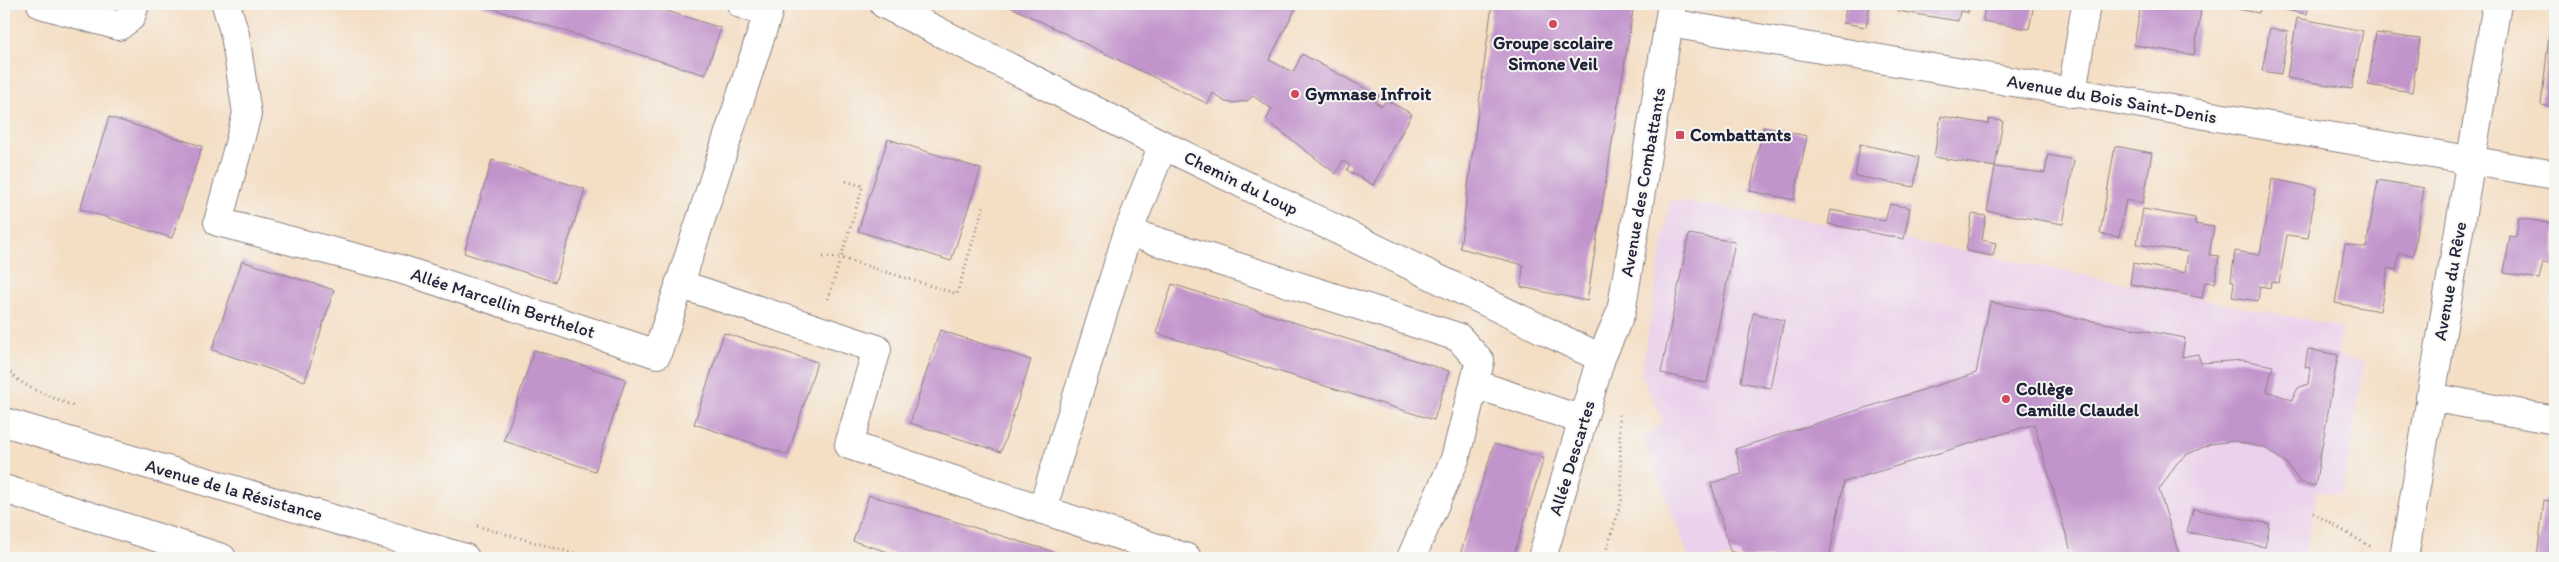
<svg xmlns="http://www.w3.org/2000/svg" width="2559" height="562" font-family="Itim,sans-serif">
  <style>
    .built { fill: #ebd1eb }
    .building { fill: #c294cc }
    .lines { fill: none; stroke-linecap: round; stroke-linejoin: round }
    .minor-casing { stroke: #8b8080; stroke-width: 30 }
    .major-casing { stroke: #8b8080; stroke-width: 30 }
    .path { stroke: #8b8080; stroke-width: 3; stroke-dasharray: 1 4; stroke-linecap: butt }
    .minor { stroke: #fff; stroke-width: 28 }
    .major { stroke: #fff; stroke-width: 28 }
    .poi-dot { fill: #d1495b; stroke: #f6f6f2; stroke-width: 2 }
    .labels { text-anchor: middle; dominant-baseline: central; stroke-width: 4; stroke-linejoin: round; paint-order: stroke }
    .poi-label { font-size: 18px; font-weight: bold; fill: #22223b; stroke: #f6f6f2; text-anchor: start }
    .street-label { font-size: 18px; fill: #22223b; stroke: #f6f6f2 }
  </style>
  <rect width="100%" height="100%" fill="#f6f6f2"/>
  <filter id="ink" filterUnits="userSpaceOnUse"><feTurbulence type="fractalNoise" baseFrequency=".02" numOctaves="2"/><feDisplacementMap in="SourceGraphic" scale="10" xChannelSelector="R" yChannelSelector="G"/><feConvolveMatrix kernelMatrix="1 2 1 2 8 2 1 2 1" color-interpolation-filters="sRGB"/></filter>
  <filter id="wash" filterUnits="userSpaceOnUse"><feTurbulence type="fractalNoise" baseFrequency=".0096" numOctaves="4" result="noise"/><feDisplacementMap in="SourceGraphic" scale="20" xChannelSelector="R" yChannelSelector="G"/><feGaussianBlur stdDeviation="1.12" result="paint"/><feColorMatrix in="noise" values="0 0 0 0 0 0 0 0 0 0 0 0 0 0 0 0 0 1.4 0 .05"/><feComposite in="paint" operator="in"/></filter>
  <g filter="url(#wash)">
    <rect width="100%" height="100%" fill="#f4dec4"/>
    <path class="built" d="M 1670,200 L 1828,224 L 2342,327 L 2338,355 L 2364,363 L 2343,495 L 2317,491 L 2305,558 L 1689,558 L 1643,437 L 1664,422 L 1641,375 Z"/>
    <g id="blocks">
      <path class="building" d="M 478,4 L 645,4 L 721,28 L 705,75 Z
        M 1012,4 L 1298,4 L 1269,60 L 1293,72 L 1302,54 L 1379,96 L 1375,102 L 1382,106 L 1386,100 L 1412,114 L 1373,185 L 1347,170 L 1350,165 L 1343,161 L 1336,174 L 1266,120 L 1272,109 L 1253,96 L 1247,101 L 1232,103 L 1225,102 L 1213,93 L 1208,104 L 1011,7 Z
        M 1492,4 L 1634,4 L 1587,301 L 1521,287 L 1523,265 L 1460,248 Z
        M 1847,4 L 1870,4 L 1866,27 L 1843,23 Z
        M 1898,4 L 1970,4 L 1968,13 L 1960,11 L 1958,21 L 1897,11 Z
        M 1985,4 L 2034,4 L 2029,29 L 1983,21 Z
        M 2141,4 L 2202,4 L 2194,55 L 2134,45 Z
        M 2227,4 L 2261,4 L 2259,13 L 2226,7 Z
        M 2281,4 L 2309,4 L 2307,14 L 2280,9 Z
        M 2552,10 L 2555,11 L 2555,107 L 2541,105 Z
        M 2297,18 L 2363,31 L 2352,89 L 2287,78 Z
        M 2270,28 L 2288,32 L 2281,74 L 2262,71 Z
        M 2376,33 L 2420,39 L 2412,92 L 2368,85 Z
        M 1941,116 L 1988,124 L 1989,119 L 2003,121 L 1995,167 L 2045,173 L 2048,155 L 2074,160 L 2063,224 L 1987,211 L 1995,167 L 1934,157 Z
        M 109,117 L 202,146 L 172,238 L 80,209 Z
        M 1763,127 L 1807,136 L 1794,200 L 1750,191 Z
        M 888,139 L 981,169 L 951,261 L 858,231 Z
        M 1860,144 L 1919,157 L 1914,187 L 1855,176 Z
        M 2115,146 L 2152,153 L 2143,203 L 2126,200 L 2119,237 L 2100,234 Z
        M 492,160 L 585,189 L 555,282 L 464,253 Z
        M 2272,179 L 2316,188 L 2308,238 L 2287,235 L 2279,283 L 2271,282 L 2270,288 L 2260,286 L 2258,301 L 2232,297 L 2234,282 L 2231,281 L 2235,251 L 2260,255 Z
        M 2378,180 L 2424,188 L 2413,255 L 2399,253 L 2396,270 L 2388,268 L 2380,311 L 2335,303 L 2345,244 L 2366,248 Z
        M 1890,204 L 1910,208 L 1904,239 L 1828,224 L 1831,210 L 1885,221 Z
        M 2143,209 L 2195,218 L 2195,224 L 2214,227 L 2209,255 L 2219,256 L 2215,283 L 2205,282 L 2202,298 L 2130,284 L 2133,263 L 2185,273 L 2188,252 L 2137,244 Z
        M 1972,214 L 1986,216 L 1982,240 L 1996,243 L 1993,256 L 1966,251 Z
        M 2519,218 L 2555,224 L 2555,264 L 2543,262 L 2539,279 L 2504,273 L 2510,236 L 2516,237 Z
        M 1689,234 L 1735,242 L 1707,383 L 1661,373 Z
        M 242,261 L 334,290 L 305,381 L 212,350 Z
        M 1172,284 L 1449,371 L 1434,420 L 1156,333 Z
        M 1990,302 L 2185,338 L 2182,357 L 2198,354 L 2201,363 L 2243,360 L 2273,366 L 2267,391 L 2292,400 L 2298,388 L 2308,384 L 2310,368 L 2305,367 L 2308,349 L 2338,355 L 2315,486 L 2300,482 L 2286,463 L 2265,448 L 2234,441 L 2210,444 L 2186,455 L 2177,463 L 2159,490 L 2180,558 L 2073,558 L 2034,424 L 1844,482 L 1829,558 L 1740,558 L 1741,554 L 1730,551 L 1711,483 L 1742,474 L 1735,449 L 1976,373 Z
        M 1753,313 L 1784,320 L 1770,388 L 1741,382 Z
        M 940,330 L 1031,360 L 1001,452 L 910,423 Z
        M 724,333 L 817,362 L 788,455 L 694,424 Z
        M 534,350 L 626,379 L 595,471 L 504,441 Z
        M 1494,444 L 1544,458 L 1513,558 L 1459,558 Z
        M 869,495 L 1073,558 L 907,558 L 853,541 Z
        M 2544,500 L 2555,502 L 2555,558 L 2537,558 Z
        M 2193,509 L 2270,524 L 2265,547 L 2187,532 Z"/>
    </g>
  </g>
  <g filter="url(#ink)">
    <use href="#blocks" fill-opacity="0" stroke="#8b8080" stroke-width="1"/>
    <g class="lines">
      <defs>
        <path id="minor" d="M 41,4 L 119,26 L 131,17 L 135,4
          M 226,4 L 235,35 L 247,114 L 218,222 L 400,269 L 657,354 L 768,13 L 741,4
          M 884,4 L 1163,145 L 1601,358
          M 1670,23 L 2555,175
          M 2072,93 L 2086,4
          M 1128,232 L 1163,145
          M 679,284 L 877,349 L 849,445 L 1187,558
          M 1475,384 L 1582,420
          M 2430,397 L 2555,420
          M 1042,510 L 1128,232 L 1458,337 L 1480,361 L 1455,459 L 1411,558
          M 1542,558 L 1601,358 L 1621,312 L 1672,4
          M 2404,558 L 2497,4"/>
        <path id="major" d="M 4,422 L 465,558
          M 4,489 L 222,558"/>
      </defs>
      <use href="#minor" class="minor-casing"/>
      <use href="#major" class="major-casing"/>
      <path class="path" d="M 823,257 L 841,258 L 957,294 L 984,204
        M 828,299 L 863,186 L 845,181
        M 4,365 C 15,385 54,398 76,407
        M 2313,513 L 2373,548
        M 477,526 L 590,558
        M 1604,558 L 1622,499 L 1619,414"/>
      <use href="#minor" class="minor"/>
      <use href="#major" class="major"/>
    </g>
  </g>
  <g class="poi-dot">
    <circle cx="1553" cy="24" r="5"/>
    <circle cx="1295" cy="94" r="5"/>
    <rect x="1675" y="130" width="10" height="10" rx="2.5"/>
    <circle cx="2006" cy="399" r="5"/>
  </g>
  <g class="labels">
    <g class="poi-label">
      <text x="1553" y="43" text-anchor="middle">Groupe scolaire<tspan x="1553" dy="21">Simone Veil</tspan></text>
      <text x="1305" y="94">Gymnase Infroit</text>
      <text x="1690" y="135">Combattants</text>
      <text x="2016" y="389">Collège<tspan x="2016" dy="21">Camille Claudel</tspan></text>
    </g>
    <g class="street-label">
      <text transform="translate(2112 99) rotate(10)">Avenue du Bois Saint-Denis</text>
      <text transform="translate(1643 182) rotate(-80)">Avenue des Combattants</text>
      <text transform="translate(1241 183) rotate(26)">Chemin du Loup</text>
      <text transform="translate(2450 281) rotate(-80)">Avenue du Rêve</text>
      <text transform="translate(503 303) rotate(18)">Allée Marcellin Berthelot</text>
      <text transform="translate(1572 458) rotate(-73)">Allée Descartes</text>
      <text transform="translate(234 490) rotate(16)">Avenue de la Résistance</text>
    </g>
  </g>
  <rect width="2559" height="562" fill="none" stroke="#f6f6f2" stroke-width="20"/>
</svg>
